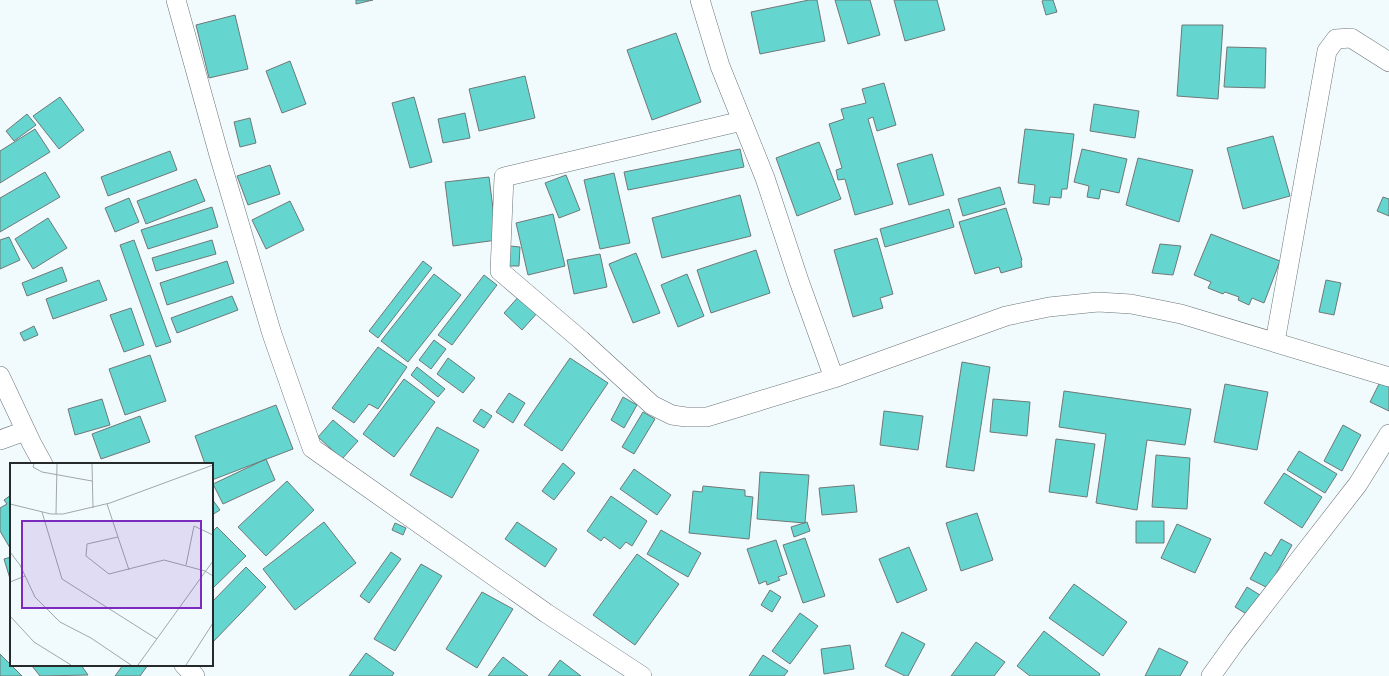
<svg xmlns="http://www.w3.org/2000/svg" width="1389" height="676" font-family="'DM Sans',sans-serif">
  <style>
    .building { fill: #64d6cf; stroke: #6f7877 }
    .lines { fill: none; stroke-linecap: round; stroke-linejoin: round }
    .minor-casing { stroke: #6b7376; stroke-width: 20 }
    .minor { stroke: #fff; stroke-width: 19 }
    .inset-road { fill: none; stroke: #a0a7aa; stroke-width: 1 }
    .view { fill: #7b2cbf; fill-opacity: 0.15; stroke: #7b2cbf; stroke-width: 2 }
    .inset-edge { fill: none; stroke: #272a2b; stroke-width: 2 }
  </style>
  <rect width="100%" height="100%" fill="#f1fbfe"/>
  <path class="building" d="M 356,0 L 373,0 L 356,4 Z
    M 809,0 L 817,0 L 825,41 L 760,54 L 751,12 Z
    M 835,0 L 870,0 L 880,35 L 848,44 Z
    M 894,0 L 937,0 L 945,30 L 905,41 Z
    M 1044,0 L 1053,0 L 1057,12 L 1046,15 L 1042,1 Z
    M 235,15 L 248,69 L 209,78 L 196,25 Z
    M 1182,25 L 1223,25 L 1218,99 L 1177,96 Z
    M 676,33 L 701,102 L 652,120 L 627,50 Z
    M 1227,47 L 1266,48 L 1265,88 L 1224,87 Z
    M 290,61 L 306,104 L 282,113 L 266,71 Z
    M 525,76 L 535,118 L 479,131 L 469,89 Z
    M 884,83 L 896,125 L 877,131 L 873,117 L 868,119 L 893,204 L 855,215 L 845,179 L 838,180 L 836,170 L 842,168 L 829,124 L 844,119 L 841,109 L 866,103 L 862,89 Z
    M 60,97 L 84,130 L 59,149 L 33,116 Z
    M 414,97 L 432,162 L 410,168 L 392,103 Z
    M 1094,104 L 1139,111 L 1135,138 L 1090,131 Z
    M 465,113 L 470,138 L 443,143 L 438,119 Z
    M 27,114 L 36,125 L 14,141 L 6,131 Z
    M 250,118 L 256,143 L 240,147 L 234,122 Z
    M 35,129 L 50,152 L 0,183 L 0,151 Z
    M 1025,129 L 1074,134 L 1067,189 L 1062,189 L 1061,198 L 1050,197 L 1049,205 L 1033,203 L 1035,185 L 1018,183 Z
    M 1273,136 L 1290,196 L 1243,209 L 1227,148 Z
    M 819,142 L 841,199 L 797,216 L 776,158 Z
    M 740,149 L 744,167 L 628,190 L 624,172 Z
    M 1082,149 L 1127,159 L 1119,193 L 1101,189 L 1099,199 L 1087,197 L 1089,186 L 1074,182 Z
    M 170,151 L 177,170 L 108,196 L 101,177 Z
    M 932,154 L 944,195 L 909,205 L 897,164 Z
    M 1138,158 L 1193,170 L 1179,222 L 1126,205 Z
    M 270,165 L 280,194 L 248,205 L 237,176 Z
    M 45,172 L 60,197 L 0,232 L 0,198 Z
    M 614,173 L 630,243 L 600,249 L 584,180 Z
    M 566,175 L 580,210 L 559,218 L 545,183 Z
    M 489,177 L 497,240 L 453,246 L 445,182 Z
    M 196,179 L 205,201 L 146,224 L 137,201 Z
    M 1000,187 L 1005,204 L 963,216 L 958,199 Z
    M 740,195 L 751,236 L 662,258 L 652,218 Z
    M 1383,197 L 1389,199 L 1389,216 L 1377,211 Z
    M 129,198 L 139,222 L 115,232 L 105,208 Z
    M 290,201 L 304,230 L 266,249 L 252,220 Z
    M 212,207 L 218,227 L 148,249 L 141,230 Z
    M 1006,208 L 1022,260 L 1021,261 L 1022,267 L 1001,273 L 999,267 L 975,274 L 959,222 Z
    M 949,209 L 954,227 L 885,247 L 880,229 Z
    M 553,214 L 565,266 L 528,275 L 516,223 Z
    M 48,218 L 67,248 L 33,269 L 15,239 Z
    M 1211,234 L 1280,261 L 1264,303 L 1252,298 L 1249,305 L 1238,300 L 1239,297 L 1225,292 L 1223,294 L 1208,288 L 1211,282 L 1194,275 Z
    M 9,237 L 20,260 L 0,269 L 0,240 Z
    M 877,238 L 893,294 L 880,298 L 883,308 L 853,317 L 834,250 Z
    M 134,240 L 171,342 L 156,347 L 120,245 Z
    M 212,240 L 216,254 L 156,271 L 152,258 Z
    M 1160,244 L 1181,246 L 1173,275 L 1152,273 Z
    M 510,246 L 520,247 L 519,266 L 509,266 Z
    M 756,250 L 770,293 L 711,313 L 697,270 Z
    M 636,253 L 660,313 L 633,323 L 609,264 Z
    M 600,254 L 607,287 L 574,294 L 567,260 Z
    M 227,261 L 234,283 L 167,305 L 160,283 Z
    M 423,261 L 432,268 L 378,338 L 369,331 Z
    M 62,267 L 67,281 L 27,296 L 22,283 Z
    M 434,274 L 461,295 L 408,362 L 381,341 Z
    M 687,274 L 704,316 L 678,327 L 661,285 Z
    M 484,275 L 497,285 L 452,345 L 438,335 Z
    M 99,280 L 107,300 L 53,319 L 46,299 Z
    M 1326,280 L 1341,283 L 1334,315 L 1319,312 Z
    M 520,295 L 538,312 L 522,330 L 504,313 Z
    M 232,296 L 238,310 L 177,333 L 171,318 Z
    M 131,308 L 144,345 L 124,352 L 110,315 Z
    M 34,326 L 38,335 L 24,341 L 20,333 Z
    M 434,340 L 446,349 L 431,369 L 419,360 Z
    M 378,347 L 407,367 L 378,409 L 369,404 L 354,423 L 332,408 Z
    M 150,355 L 166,401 L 125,415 L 109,369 Z
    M 448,358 L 475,378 L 463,393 L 437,374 Z
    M 570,358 L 608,383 L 562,451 L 524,425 Z
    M 962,362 L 990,367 L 974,471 L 946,467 Z
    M 417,367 L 445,389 L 438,397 L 411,375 Z
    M 404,379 L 435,402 L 394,457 L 363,434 Z
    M 1380,382 L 1389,386 L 1389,411 L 1370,402 Z
    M 1225,384 L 1268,392 L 1257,450 L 1214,442 Z
    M 1064,391 L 1191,409 L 1185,445 L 1147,440 L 1137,510 L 1096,503 L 1106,434 L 1059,427 Z
    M 509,393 L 525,403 L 513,423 L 496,412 Z
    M 623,397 L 637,405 L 624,428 L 611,420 Z
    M 102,399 L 110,425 L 75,435 L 68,409 Z
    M 993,399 L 1030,402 L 1027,436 L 990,432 Z
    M 276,405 L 293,449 L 212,480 L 212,464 L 205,464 L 195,436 Z
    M 481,409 L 492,416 L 484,428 L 473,421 Z
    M 884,411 L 923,416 L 918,450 L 880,445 Z
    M 643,412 L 655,419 L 634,454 L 622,447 Z
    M 140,416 L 150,442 L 101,459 L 92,434 Z
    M 333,420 L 358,441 L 342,459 L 318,437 Z
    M 1343,425 L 1361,435 L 1342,471 L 1324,461 Z
    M 437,427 L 479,450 L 452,498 L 410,475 Z
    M 1056,439 L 1095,444 L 1087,497 L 1049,492 Z
    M 1299,451 L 1337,474 L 1325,493 L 1287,470 Z
    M 1156,455 L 1190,458 L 1187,509 L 1152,507 Z
    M 266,459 L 275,480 L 223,504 L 213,484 Z
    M 563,463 L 575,473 L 554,500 L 542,491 Z
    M 634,469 L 671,495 L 657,515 L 620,489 Z
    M 760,472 L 809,475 L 805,523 L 757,519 Z
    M 1284,473 L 1322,497 L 1302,528 L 1264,503 Z
    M 287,481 L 314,510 L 266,556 L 238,527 Z
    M 854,485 L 857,512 L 822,515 L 819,488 Z
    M 703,486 L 745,490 L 745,496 L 753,497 L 749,539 L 689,533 L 693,491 L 702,492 Z
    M 11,495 L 11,547 L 10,548 L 0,531 L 0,508 L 7,504 L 4,500 Z
    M 611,496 L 647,521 L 632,546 L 626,542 L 620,549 L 604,537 L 601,541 L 587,531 Z
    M 212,499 L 220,510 L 212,515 Z
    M 977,513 L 993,560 L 961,571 L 946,523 Z
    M 1136,521 L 1164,521 L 1164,543 L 1136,543 Z
    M 324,522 L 356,563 L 295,610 L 263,569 Z
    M 517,522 L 557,549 L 545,567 L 505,539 Z
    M 807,522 L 810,531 L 794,537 L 791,527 Z
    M 395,523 L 406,528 L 403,535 L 392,530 Z
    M 1177,524 L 1211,539 L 1195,573 L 1161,558 Z
    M 217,527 L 246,556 L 212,589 L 212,532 Z
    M 661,530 L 701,553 L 688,577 L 647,554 Z
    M 805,538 L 825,596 L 803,603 L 783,545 Z
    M 1281,539 L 1292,545 L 1268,588 L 1250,579 L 1265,552 L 1271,556 Z
    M 776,540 L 787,574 L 778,577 L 780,580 L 767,585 L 766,581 L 759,584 L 747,549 Z
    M 909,547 L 927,590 L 897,603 L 879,559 Z
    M 391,552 L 401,559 L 369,603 L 360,596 Z
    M 637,554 L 679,584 L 635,645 L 593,615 Z
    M 11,557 L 11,582 L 4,559 Z
    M 421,564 L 442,576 L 395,651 L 374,639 Z
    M 246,567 L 266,587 L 212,643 L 212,602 Z
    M 1074,584 L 1127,622 L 1103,656 L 1049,618 Z
    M 1247,587 L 1260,595 L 1248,615 L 1235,607 Z
    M 770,590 L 781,597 L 772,612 L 761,605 Z
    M 482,592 L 513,609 L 477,668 L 446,649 Z
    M 800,613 L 818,626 L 790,664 L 772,651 Z
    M 1044,631 L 1100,674 L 1099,676 L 1030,676 L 1017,666 Z
    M 902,632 L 925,644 L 908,676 L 905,676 L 885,666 Z
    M 976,642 L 1005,662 L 994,676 L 951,676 Z
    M 850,645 L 854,669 L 824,674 L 821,649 Z
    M 1159,648 L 1188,662 L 1180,676 L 1145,676 Z
    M 366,653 L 394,673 L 392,676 L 349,676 Z
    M 0,654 L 22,676 L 0,676 Z
    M 763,655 L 788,671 L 784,676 L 749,676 Z
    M 503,657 L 528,676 L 488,676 Z
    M 560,660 L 581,676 L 548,676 Z
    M 33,665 L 81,665 L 88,675 L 40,676 L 32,666 Z
    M 123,665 L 148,665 L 140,676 L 115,676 Z"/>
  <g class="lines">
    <defs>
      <path id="minor" d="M 176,0 L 219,155 L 272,334 L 312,448 L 546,613 L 642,676
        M 700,0 L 720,66 L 765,178 L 799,281 L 834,378
        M 742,121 L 504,177 L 500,271 L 581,340 L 652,405 L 672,415 L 686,417 L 707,417 L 834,378 L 1006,316 L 1049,307 L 1098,302 L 1131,304 L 1181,314 L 1389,377
        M 1275,342 L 1327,51 L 1336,39 L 1351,38 L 1389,62
        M 0,376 L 32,444 L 43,464
        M 0,440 L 25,431
        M 184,665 L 195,676
        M 1211,676 L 1236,641 L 1358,484 L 1389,434"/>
    </defs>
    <use href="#minor" class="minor-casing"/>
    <use href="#minor" class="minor"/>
  </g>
  <g transform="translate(10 463)">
    <rect width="203" height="203" fill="#f1fbfe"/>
    <path class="inset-road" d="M 24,1 L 23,4 L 32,9 L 82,18M 82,1 L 83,45M 0,41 L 41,51 L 53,51 L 100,40 L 203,2M 97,41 L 119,107M 32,49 L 52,116 L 147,176M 46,51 L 47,1M 108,74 L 77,81 L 76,93 L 99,111 L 154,97 L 195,108 L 203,113M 0,89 L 10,102 L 25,134 L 50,159 L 81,175 L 121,202M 176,102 L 184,63 L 203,72M 0,119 L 15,113M 0,153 L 24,179 L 61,202M 128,202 L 203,98M 176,202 L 203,160"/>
    <path class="view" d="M 12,58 L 191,58 L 191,145 L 12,145 Z"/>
    <rect width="203" height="203" class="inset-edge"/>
  </g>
</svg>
